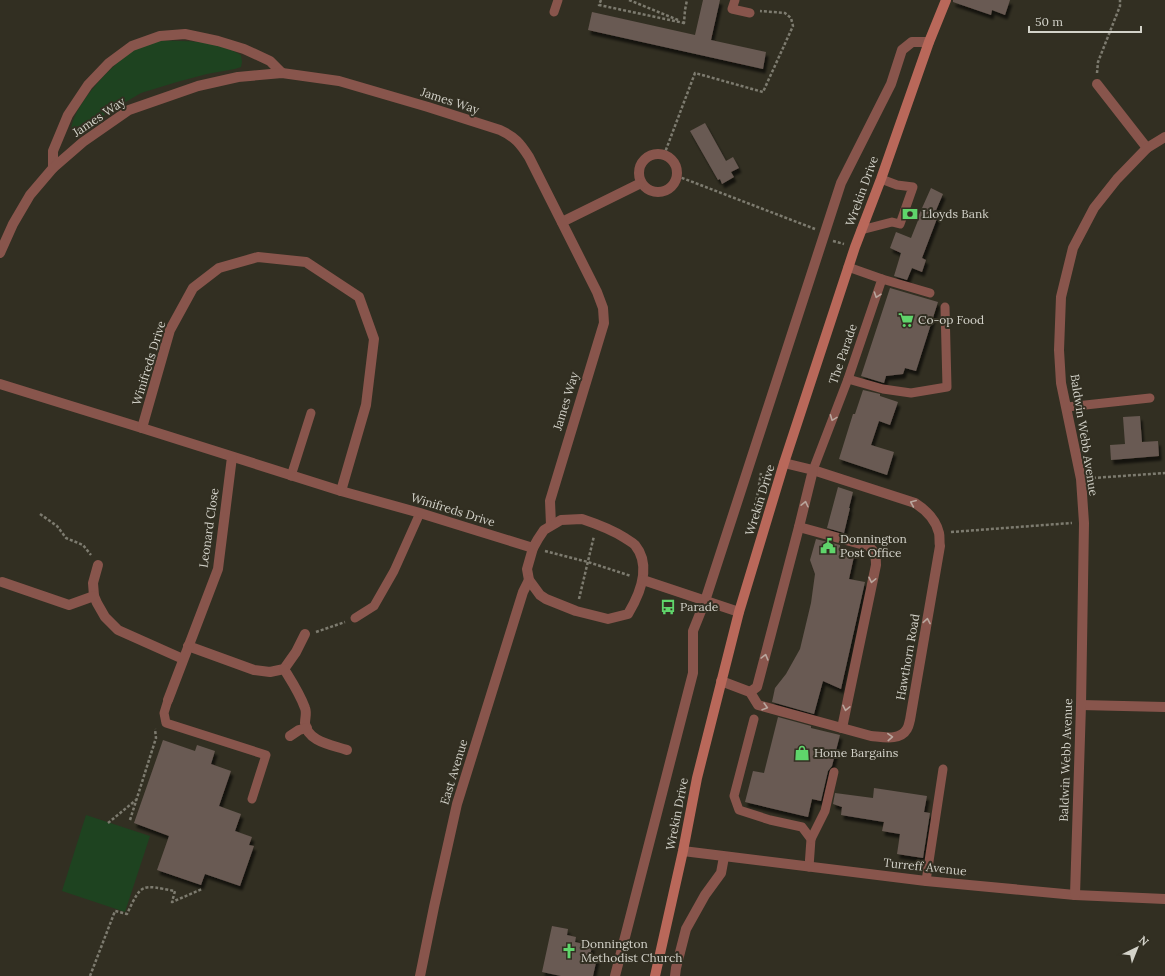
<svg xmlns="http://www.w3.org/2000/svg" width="1165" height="976" font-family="Lora,serif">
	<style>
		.green { fill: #1e4320 }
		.building { fill: #695a53; filter: url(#shadow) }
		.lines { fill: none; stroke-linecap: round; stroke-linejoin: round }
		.path { stroke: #7d7b6f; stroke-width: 2.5; stroke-dasharray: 3 2; stroke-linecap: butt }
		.lane { stroke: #88554c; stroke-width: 9 }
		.street { stroke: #88554c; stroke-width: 10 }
		.secondary { stroke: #b9685a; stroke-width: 10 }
		.oneway { stroke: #b9a69d }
		.labels { text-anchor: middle; stroke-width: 4; stroke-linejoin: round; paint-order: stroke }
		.street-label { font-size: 12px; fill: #d3d2c9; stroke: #322f22 }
		.poi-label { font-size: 12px; fill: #d3d2c9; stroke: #322f22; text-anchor: start }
	</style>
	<defs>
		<filter id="shadow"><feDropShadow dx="2.5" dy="4.5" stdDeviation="1" flood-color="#0009"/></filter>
	</defs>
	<rect width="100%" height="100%" fill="#322f22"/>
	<g class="green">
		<path d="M158 41C185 40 218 41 241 55L242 62 241 67 235 69 207 74 177 82 141 93 107 113 85 130 77 133 71 130C73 105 112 65 132 51 140 46 150 44 158 41Z"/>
		<polygon points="86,815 150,836 125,912 62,891"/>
	</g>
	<g class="building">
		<polygon points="703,0 720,0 711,40 766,52 763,69 588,30 592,12 695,35"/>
		<polygon points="953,0 1010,0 1005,15 992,10 991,15 953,2"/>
		<polygon points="705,123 726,161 733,157 739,168 731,172 734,177 722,184 720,179 718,180 690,131"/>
		<polygon points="931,188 943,194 934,215 938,216 922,258 926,260 922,272 912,268 907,280 894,276 901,253 890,248 896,232 911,238 919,218 918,217"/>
		<polygon points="890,288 938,302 916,371 905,368 903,374 886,376 884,383 861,376"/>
		<polygon points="863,390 880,394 880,396 898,402 890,425 879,421 871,445 894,452 887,475 839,459 853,414 855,414"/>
		<polygon points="1140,416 1142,442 1158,441 1159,456 1111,460 1110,445 1125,444 1123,417"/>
		<polygon points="838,487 853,492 849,508 850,508 844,533 827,528"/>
		<polygon points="816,539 840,545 840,547 855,552 849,579 865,582 841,689 823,681 814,714 772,702 775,688 786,674 800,649 811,603 815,574 810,560"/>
		<polygon points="778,717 811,726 811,728 840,735 832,766 828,771 821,801 812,799 808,817 745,802 753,771 764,773"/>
		<polygon points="163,740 195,751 197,745 215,751 211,764 231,771 219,806 241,814 235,831 252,837 249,845 254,846 240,886 205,874 201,885 157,870 169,836 134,823"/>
		<polygon points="874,788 927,796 924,812 930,813 923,858 897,854 900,834 882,831 884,822 841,815 842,807 833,804 835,793 873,798"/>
		<polygon points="552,926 568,929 567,935 576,937 575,942 592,946 590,956 597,958 593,976 561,976 542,972"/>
	</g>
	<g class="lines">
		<g class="path">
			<polyline points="601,0 599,5 684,23"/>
			<polyline points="629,0 678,20"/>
			<polyline points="683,22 684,23 685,10 687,0"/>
			<polyline points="1097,73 1098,62 1120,6 1120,0"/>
			<polyline points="664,155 695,73 763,92 793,26 791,18 785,13 760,11"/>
			<polyline points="677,176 815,229"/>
			<polyline points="833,241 844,244"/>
			<polyline points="1093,478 1165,473"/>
			<polyline points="40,514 57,526 66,538 83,545 91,555"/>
			<polyline points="754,515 761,473"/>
			<polyline points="951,532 1072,523"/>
			<polyline points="545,551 588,562 631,576"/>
			<polyline points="579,599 594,536"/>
			<polyline points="316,632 345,622"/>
			<polyline points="130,820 156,738 155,729"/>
			<polyline points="108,823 136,800"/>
			<path d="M90 976 115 911 127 914C142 882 141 885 175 891L172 902 202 889"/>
		</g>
		<g class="lane">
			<polyline points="735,0 732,9 750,13"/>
			<polyline points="554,12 558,0"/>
			<polyline points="861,230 892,222 900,224 913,187 897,185 881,179"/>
			<polyline points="882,279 930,293"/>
			<polyline points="848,379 883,389 911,393 947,387 945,307"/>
			<polyline points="1067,407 1150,398"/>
			<polyline points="813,470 848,379 882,279 848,267"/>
			<polyline points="291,476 311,413"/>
			<polyline points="355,618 374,606 394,571 420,513"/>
			<polyline points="168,700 164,713 166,723 266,755 252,799"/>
			<polyline points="754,719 734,796 739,810 770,820 802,827 811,839 809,867"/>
			<polyline points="811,839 825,811 834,772"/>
			<polyline points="926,881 943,769"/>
		</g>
		<g class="street">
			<polyline points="1097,84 1147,148"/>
			<circle cx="658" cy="173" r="19"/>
			<polyline points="53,168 53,151 68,115 88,85 109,63 132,46 160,36 185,34 218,41 244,49 270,61 282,73"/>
			<polyline points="562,222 641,183"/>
			<path d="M0 253 13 224 30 195 53 168 83 142 129 110 198 86 238 77 282 73 339 81 428 107 500 130C515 137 520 143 529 157L597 292 603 308 604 323 553 491 550 501 551 525"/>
			<polyline points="0,384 142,428 341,491 420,513 533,548"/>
			<polyline points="142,428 170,330 193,288 219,268 258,257 306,262 359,297 374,339 366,405 341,491"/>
			<path d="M582 519C597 524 611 529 625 538 628 540 632 542 635 545 652 566 640 594 628 614L608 619 576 611 546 599 540 595 529 580 527 569 533 548 538 539 544 530 561 520Z"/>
			<path d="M799 527 868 546C875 551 876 556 876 565L842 728"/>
			<polyline points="98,565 93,583 94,596 97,603 105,617 118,630 183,659"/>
			<polyline points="643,580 739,612"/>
			<polyline points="2,582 69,605 94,596"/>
			<polyline points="188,646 254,670 270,672 284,669 296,652 305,634"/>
			<path d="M284 669C292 682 300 694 305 708 307 713 305 718 305 723 307 742 333 745 347 750"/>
			<path d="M721 681 750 692 758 705 871 736C883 737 900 741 907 729 909 726 909 723 910 720L940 546C939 542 940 537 939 533 936 520 926 510 915 503L813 470"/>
			<polyline points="750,692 757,687 799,527 813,470 784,463"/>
			<polyline points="168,700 218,569 232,457"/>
			<polyline points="1081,705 1165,707"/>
			<polyline points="290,736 299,730 307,728"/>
			<polyline points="683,851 926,881 1075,895 1165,899"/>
			<polyline points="1075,895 1081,705 1084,523 1081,479 1061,383 1059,350 1061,297 1073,248 1094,208 1117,179 1147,148 1165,137"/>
			<polyline points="420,976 434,907 457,804 523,592 529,580"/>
			<polyline points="615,976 693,673 693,631 705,601 841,183 891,84 902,50 912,42 929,42"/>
			<polyline points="675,976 676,968 686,929 705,895 721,873 724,857"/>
		</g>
		<polyline class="secondary" points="655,976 683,851 697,778 739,612 784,463 855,247 881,179 929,42 946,0"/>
	</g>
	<defs><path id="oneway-chevron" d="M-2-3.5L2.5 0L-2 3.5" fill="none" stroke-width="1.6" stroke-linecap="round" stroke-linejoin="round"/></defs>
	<g class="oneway">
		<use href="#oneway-chevron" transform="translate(877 295) rotate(109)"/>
		<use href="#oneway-chevron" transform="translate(833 418) rotate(111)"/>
		<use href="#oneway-chevron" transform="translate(913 503) rotate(-157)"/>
		<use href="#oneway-chevron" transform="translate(805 504) rotate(-77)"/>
		<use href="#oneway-chevron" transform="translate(872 580) rotate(102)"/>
		<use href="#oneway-chevron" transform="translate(927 621) rotate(-80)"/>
		<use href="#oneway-chevron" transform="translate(765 657) rotate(-75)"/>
		<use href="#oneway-chevron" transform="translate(765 707) rotate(16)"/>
		<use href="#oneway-chevron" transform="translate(846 708) rotate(102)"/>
		<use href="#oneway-chevron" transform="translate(890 737) rotate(-3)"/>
	</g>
	<defs>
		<symbol id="bank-bare" viewBox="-9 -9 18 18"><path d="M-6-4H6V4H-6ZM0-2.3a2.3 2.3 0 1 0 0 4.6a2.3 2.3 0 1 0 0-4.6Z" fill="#5fd56b" stroke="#322f22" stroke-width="2.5" paint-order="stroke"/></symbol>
		<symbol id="supermarket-bare" viewBox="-9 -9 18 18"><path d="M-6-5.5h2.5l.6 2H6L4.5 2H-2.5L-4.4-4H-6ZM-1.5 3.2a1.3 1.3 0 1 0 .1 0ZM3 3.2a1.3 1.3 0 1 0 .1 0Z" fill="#5fd56b" stroke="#322f22" stroke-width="2.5" paint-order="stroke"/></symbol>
		<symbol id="civic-bare" viewBox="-9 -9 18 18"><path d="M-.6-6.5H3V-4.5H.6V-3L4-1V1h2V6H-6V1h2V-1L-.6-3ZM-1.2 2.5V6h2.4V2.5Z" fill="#5fd56b" stroke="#322f22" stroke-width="2.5" paint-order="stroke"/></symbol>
		<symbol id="bus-bare" viewBox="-9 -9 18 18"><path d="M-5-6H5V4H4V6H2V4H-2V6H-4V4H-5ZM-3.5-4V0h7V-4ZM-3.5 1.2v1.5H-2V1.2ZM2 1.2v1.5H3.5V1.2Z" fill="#5fd56b" stroke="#322f22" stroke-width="2.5" paint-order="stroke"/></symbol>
		<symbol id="shop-bare" viewBox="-9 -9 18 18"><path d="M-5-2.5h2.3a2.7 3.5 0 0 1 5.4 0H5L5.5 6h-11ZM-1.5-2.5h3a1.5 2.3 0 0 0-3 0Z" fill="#5fd56b" stroke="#322f22" stroke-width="2.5" paint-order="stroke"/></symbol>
		<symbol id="church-bare" viewBox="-9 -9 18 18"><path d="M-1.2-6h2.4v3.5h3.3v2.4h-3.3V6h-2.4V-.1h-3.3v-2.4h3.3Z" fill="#5fd56b" stroke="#322f22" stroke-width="2.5" paint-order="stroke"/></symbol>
	</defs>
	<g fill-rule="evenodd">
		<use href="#bank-bare" x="899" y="203" width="22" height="22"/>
		<use href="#supermarket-bare" x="895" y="309" width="22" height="22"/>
		<use href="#civic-bare" x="817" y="535" width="22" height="22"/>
		<use href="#bus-bare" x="657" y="596" width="22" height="22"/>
		<use href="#shop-bare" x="791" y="742" width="22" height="22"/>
		<use href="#church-bare" x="558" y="940" width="22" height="22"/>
	</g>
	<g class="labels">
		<g class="street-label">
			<text transform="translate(450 101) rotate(18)" y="4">James Way</text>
			<text transform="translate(99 117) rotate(-34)" y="4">James Way</text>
			<text transform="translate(862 191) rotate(-70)" y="4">Wrekin Drive</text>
			<text transform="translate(843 354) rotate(-71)" y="4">The Parade</text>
			<text transform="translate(149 363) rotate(-73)" y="4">Winifreds Drive</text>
			<text transform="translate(566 401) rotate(-73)" y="4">James Way</text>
			<text transform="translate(1084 435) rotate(81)" y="4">Baldwin Webb Avenue</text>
			<text transform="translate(760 500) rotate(-73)" y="4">Wrekin Drive</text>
			<text transform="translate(453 510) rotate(17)" y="4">Winifreds Drive</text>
			<text transform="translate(209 528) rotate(-82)" y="4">Leonard Close</text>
			<text transform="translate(908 657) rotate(-80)" y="4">Hawthorn Road</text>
			<text transform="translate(1066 760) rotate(-88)" y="4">Baldwin Webb Avenue</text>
			<text transform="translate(454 772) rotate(-73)" y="4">East Avenue</text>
			<text transform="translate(677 814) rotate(-79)" y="4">Wrekin Drive</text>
			<text transform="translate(925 867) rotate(6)" y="4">Turreff Avenue</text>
		</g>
		<g class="poi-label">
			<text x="922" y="218">Lloyds Bank</text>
			<text x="918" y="324">Co-op Food</text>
			<text x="840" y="543">Donnington<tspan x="840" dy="14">Post Office</tspan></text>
			<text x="680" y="611">Parade</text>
			<text x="814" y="757">Home Bargains</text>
			<text x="581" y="948">Donnington<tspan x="581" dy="14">Methodist Church</tspan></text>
		</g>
	</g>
	<g transform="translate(1137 948) rotate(43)" stroke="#322f22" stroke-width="3" paint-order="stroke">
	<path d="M0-3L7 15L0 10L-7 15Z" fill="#d3d2c9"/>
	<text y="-6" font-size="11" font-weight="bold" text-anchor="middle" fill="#d3d2c9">N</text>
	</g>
	<path d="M1029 26v6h112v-6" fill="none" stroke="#d3d2c9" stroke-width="2"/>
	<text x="1035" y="26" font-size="12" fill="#d3d2c9" stroke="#322f22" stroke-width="3" paint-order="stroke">50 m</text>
</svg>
